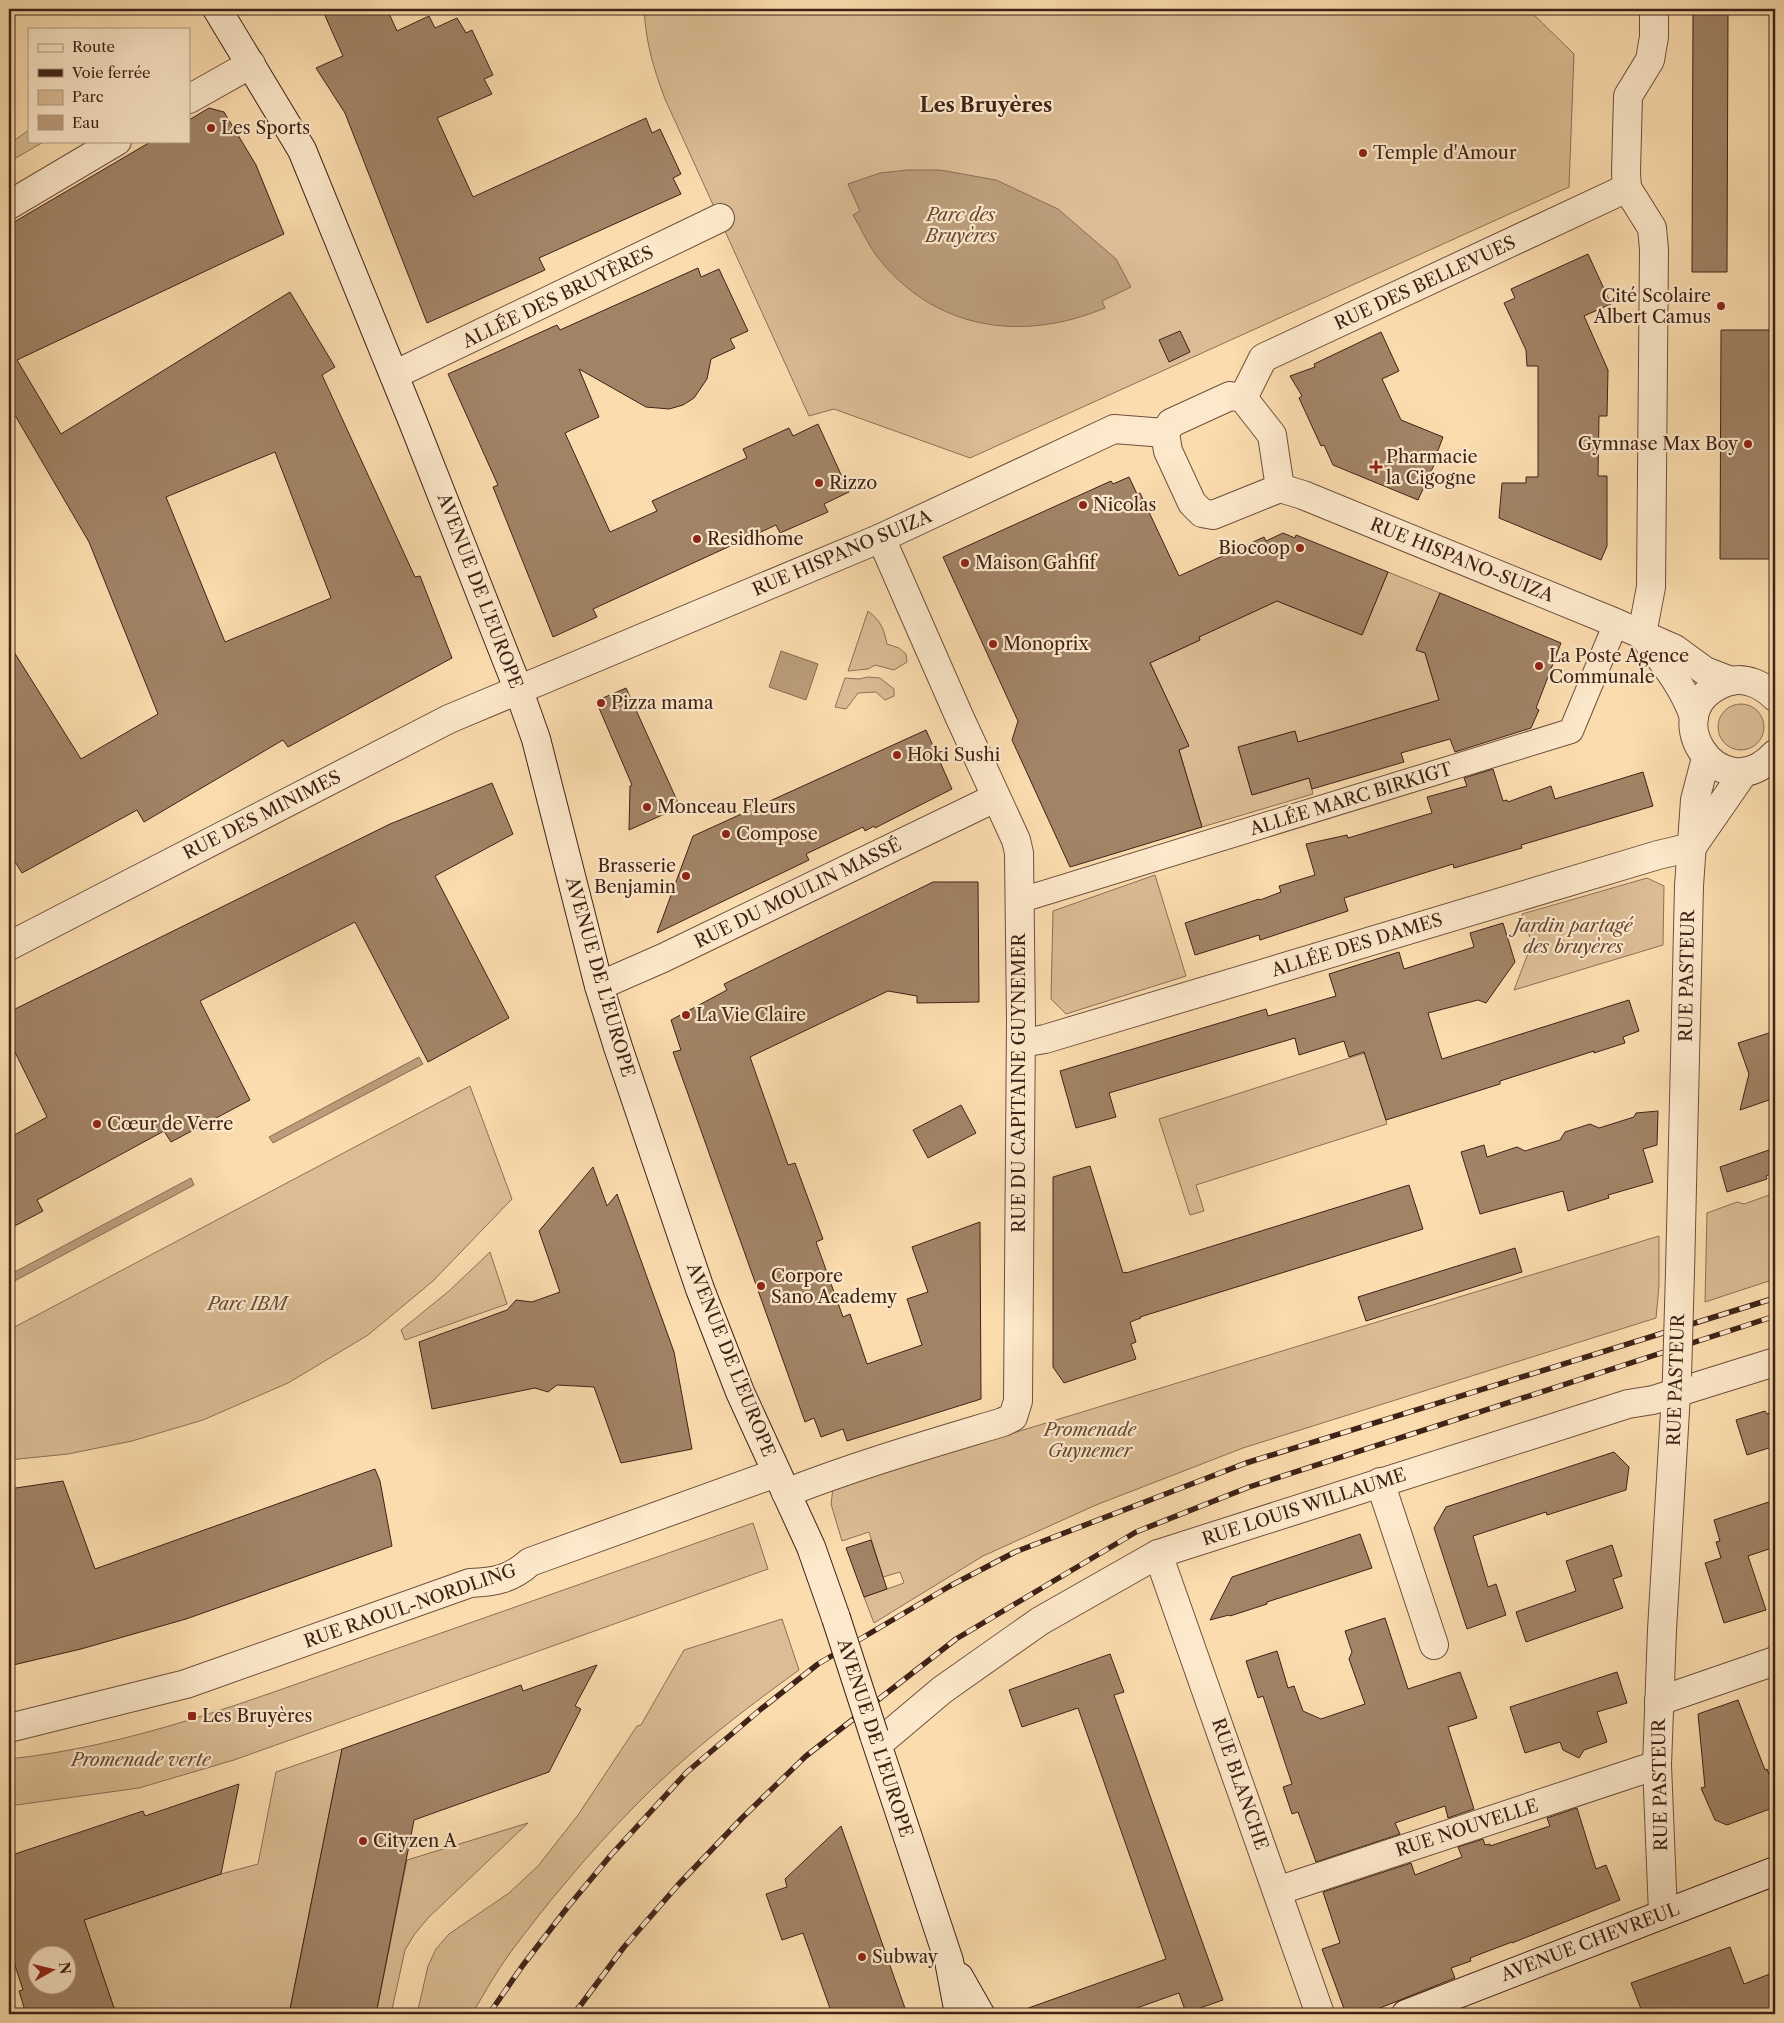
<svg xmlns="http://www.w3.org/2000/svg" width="1784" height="2023" font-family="'Libre Caslon Text',serif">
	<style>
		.green { fill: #dbbc94; stroke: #8d6f56 }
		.water { fill: #bb9d7b; stroke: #896c53 }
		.building { fill: #a18366; stroke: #3f2217; fill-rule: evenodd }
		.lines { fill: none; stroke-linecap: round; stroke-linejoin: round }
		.pedestrian-casing { stroke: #6e503d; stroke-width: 26 }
		.minor-casing { stroke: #6e503d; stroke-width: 30 }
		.tertiary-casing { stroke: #6e503d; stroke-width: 30 }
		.secondary-casing { stroke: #3f2217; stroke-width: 30 }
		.pedestrian { stroke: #fce8ca; stroke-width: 24 }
		.minor { stroke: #fce8ca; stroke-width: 28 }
		.tertiary { stroke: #fce8ca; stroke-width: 28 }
		.secondary { stroke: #fce8ca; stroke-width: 28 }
		.rail-casing { stroke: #3f2217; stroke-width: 5.5 }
		.rail { stroke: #fce8ca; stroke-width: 4; stroke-dasharray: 11; stroke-linecap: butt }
		.minor-bridge-casing { stroke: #6e503d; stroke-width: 30; stroke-linecap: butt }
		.secondary-bridge-casing { stroke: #3f2217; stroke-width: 30; stroke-linecap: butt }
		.minor-bridge { stroke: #fce8ca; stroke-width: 28 }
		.secondary-bridge { stroke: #fce8ca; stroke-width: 28 }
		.poi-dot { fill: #8f2418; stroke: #fce8ca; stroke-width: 2 }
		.labels { text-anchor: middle; stroke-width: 4.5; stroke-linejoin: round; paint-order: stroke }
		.poi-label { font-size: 18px; fill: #3f2217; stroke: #fce8ca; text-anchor: start }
		.park-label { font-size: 18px; font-style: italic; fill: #664836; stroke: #fce8ca }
		.street-label { font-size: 18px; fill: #3f2217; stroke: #fce8ca }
		.quarter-label { font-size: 20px; font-weight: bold; fill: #3f2217; stroke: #fce8ca }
	</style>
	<rect width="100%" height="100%" fill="#fbdcae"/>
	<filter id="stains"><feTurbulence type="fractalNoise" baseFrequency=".004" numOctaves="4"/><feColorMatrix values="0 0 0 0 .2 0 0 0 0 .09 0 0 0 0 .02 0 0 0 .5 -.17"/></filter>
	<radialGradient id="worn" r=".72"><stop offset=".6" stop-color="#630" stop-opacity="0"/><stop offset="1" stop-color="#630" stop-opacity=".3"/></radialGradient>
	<g class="green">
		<path d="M644 9H1528L1574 54 1569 187 970 458 834 409 809 416 665 99C653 67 646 43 644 9Z"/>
		<polygon points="29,130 29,141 45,141 9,162 9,144"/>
		<polygon points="1388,572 1440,593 1416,650 1425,653 1439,700 1298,742 1295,731 1239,747 1252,795 1309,778 1313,794 1202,827 1179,750 1188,745 1142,645 1164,657 1200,640 1199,637 1277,601 1362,635"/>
		<path d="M868 611C881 621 884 629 887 644L899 648 906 654 907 662 894 670 875 665 868 669 848 671Z"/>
		<polygon points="868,677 880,678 894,689 894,696 885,700 876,692 858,693 846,709 835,707 845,678 859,679"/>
		<circle cx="1741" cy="727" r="23"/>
		<polygon points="1155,875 1186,976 1066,1014 1051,999 1053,911"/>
		<polygon points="1647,878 1664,886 1663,945 1514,990 1532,943 1522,914"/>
		<polygon points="1365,1053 1387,1124 1196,1185 1204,1211 1190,1215 1159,1119"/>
		<polygon points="470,1086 512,1199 433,1281 368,1335 288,1383 203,1420 132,1441 68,1454 9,1460 9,1330"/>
		<polygon points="1775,1193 1775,1279 1705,1302 1707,1213 1737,1202 1744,1204"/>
		<polygon points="1659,1236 1659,1286 1656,1318 1243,1448 1096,1505 983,1556 874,1623 864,1597 904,1583 900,1572 883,1577 869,1532 842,1541 831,1504 833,1488"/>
		<polygon points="490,1252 507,1304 405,1340 401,1330 449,1291"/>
		<path d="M753 1523 768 1569 234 1760 139 1788 9 1806V1759C132 1746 248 1701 364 1660 493 1615 623 1569 753 1523Z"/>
		<path d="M782 1619 799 1670C741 1712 682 1757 633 1808 589 1853 547 1903 510 1953 496 1972 484 1994 472 2014H417L428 1966 436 1949 449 1934 509 1893 538 1866 578 1815 637 1726 641 1725 684 1650Z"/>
		<polygon points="342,1749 289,2014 116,2014 84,1920 221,1874 258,1864 276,1772"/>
		<polygon points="528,1823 428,1918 414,1935 405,1950 391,2014 376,2014 407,1860"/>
	</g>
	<g class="water">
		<path d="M908 170H940L996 180 1058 209 1116 259 1131 287 1102 301 1105 308C1021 343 933 330 876 255 867 243 861 228 853 215L860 211 848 184 880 173Z"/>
		<polygon points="781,651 818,664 806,700 769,687"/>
		<polygon points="419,1057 423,1064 273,1143 269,1137"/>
		<polygon points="191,1178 194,1185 9,1284 9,1275"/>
	</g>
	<g class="building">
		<polygon points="322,9 387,9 397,31 429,16 435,28 457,18 466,33 472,30 493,75 484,79 492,94 437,118 473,197 646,118 652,133 660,129 681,174 673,178 681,194 539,258 545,270 427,323 345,113 316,68 343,56"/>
		<polygon points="1693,14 1728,14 1727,272 1692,272"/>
		<path d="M209 108 224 112 256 165 284 234 17 360 61 434 290 292 335 367 322 375 415 577 420 576 452 658 288 747 283 740 144 822 137 810 22 873 9 852V644L81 759 158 714 89 542 9 405V225L152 141H189V120ZM275 452 331 598 225 642 166 497Z"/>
		<polygon points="1588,254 1611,304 1584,316 1608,370 1607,416 1599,416 1598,476 1607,476 1607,546 1601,560 1499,518 1502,483 1526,483 1526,477 1538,477 1538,366 1527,366 1526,350 1504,303 1515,298 1511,289"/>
		<polygon points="698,268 701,277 719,269 748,331 730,339 735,348 711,359 707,379 694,398 683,405 669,409 646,407 579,369 599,417 565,433 610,532 657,511 652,501 747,458 743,449 789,428 793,436 818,424 849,492 824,504 828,512 780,533 776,525 667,575 593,609 597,617 553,637 493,487 498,485 448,374 557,325 560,330"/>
		<polygon points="1721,330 1775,330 1775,559 1720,559"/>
		<polygon points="1180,331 1190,352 1169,362 1159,340"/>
		<polygon points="1381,332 1399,371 1382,379 1401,420 1443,437 1437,453 1439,454 1418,500 1333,465 1324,445 1321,446 1299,398 1302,396 1290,376 1315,367 1314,364"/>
		<polygon points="1129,477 1137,494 1140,493 1179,576 1264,537 1266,541 1283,533 1295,538 1296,535 1388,572 1362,635 1277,601 1199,637 1200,640 1150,663 1189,746 1179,750 1202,827 1070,867 1012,740 1018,721 943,557 1111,481 1113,484"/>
		<polygon points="1440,593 1561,643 1536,708 1539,710 1531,728 1455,752 1450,739 1401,753 1404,762 1312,789 1309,778 1252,795 1238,747 1295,731 1298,742 1439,700 1425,653 1416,650"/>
		<polygon points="626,688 680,807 629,830 630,786 632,785 596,701"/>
		<polygon points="926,730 952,789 875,828 874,826 865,831 863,827 806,854 809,860 657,933 693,836"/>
		<polygon points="1493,769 1503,801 1507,800 1508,802 1551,786 1555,799 1643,772 1653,806 1521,845 1522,848 1454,868 1453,864 1344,898 1348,911 1260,940 1259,935 1195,955 1185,923 1259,899 1260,900 1281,892 1279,886 1315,875 1306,844 1347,835 1348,838 1432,813 1427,797 1467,786 1464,778"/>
		<polygon points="492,783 513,834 435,876 509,1018 428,1062 355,922 200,1001 250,1100 171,1142 164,1131 37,1200 43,1211 9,1229 9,1138 47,1117 9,1040 9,1012 390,824"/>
		<polygon points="933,882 978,882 979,1002 917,1003 917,996 888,991 750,1057 788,1165 795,1163 823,1239 816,1242 843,1317 850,1314 867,1364 922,1345 907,1299 928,1292 912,1247 980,1222 981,1399 847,1441 843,1429 821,1437 814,1418 805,1422 673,1052 681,1050 671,1020 727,990 724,984"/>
		<polygon points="1503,923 1515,962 1486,1003 1478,1000 1428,1013 1442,1059 1629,1000 1639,1031 1623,1037 1625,1043 1594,1053 1594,1051 1500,1081 1500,1084 1386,1120 1364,1052 1349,1057 1344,1041 1299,1055 1295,1038 1109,1093 1116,1117 1076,1128 1060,1071 1266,1009 1268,1016 1336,996 1329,974 1399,952 1404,969 1474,947 1470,933"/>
		<polygon points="1775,1031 1775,1098 1740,1110 1749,1074 1738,1043"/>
		<polygon points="961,1105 976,1133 928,1158 913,1130"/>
		<polygon points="1658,1111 1657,1145 1643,1149 1653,1182 1608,1195 1609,1198 1568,1211 1563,1191 1480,1214 1461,1152 1484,1145 1487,1157 1517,1147 1525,1151 1560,1140 1565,1132 1590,1124 1599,1128 1634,1117 1636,1113"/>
		<polygon points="1769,1150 1775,1172 1766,1176 1767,1179 1727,1192 1720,1167"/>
		<polygon points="1090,1166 1123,1273 1126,1272 1126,1273 1409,1185 1423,1229 1140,1317 1141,1318 1130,1322 1136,1342 1131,1344 1136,1359 1064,1383 1053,1367 1053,1177"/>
		<polygon points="593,1167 607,1206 617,1194 674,1352 692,1449 621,1463 594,1387 557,1385 548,1392 535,1388 432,1409 419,1342 507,1310 516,1300 532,1302 560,1292 539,1231"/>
		<polygon points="1515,1248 1522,1272 1366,1321 1358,1297"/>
		<polygon points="1765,1411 1767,1414 1775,1411 1775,1446 1747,1455 1736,1420"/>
		<polygon points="1614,1452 1629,1467 1626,1490 1547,1515 1546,1512 1473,1536 1488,1587 1496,1584 1506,1615 1467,1629 1434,1528 1446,1507"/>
		<polygon points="375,1469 380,1481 392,1546 186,1619 81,1649 9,1666 9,1489 63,1481 95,1569"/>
		<polygon points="1775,1500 1775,1547 1748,1556 1766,1610 1724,1623 1705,1563 1721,1558 1716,1542 1720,1541 1714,1520"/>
		<polygon points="1360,1534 1372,1568 1267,1602 1267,1604 1230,1616 1229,1615 1210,1620 1232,1577"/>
		<polygon points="871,1540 887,1589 864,1597 846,1548"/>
		<polygon points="1612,1545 1622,1576 1613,1579 1623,1608 1526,1642 1516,1612 1576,1591 1566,1561"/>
		<polygon points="1385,1618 1408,1689 1460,1672 1477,1718 1448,1727 1474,1809 1448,1818 1445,1806 1395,1823 1400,1834 1316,1862 1298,1812 1292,1814 1283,1787 1292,1784 1263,1696 1258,1698 1246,1661 1277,1651 1288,1688 1294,1686 1303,1711 1321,1719 1365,1704 1349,1659 1352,1652 1345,1631"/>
		<polygon points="1110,1654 1124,1692 1114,1695 1223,2000 1186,2013 1179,1993 1120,2014 1020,2014 1020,2011 1166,1959 1078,1708 1022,1727 1009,1690"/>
		<polygon points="597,1665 575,1706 581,1709 549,1772 414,1820 376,2014 289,2014 342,1749 521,1685 523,1691"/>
		<polygon points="1617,1672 1627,1703 1597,1712 1607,1742 1584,1750 1579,1758 1563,1750 1560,1742 1525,1753 1510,1707"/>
		<polygon points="1738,1700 1765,1770 1767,1769 1775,1790 1775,1807 1727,1825 1715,1820 1701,1788 1705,1787 1698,1714"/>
		<path d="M239 1784 221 1874 84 1920 116 2014H26L19 1991 23 1990 9 1947V1856L143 1811 145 1816ZM38 1956H68V1986H38Z"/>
		<polygon points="1577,1808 1596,1869 1606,1865 1620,1900 1512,1943 1512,1942 1470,1958 1471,1961 1451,1968 1455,1978 1365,2014 1346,2014 1322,1949 1340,1943 1323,1892 1411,1863 1415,1875 1462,1857 1458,1847 1483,1839 1485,1845 1490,1844 1490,1846 1550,1826 1547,1818"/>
		<polygon points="841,1826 907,2014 832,2014 803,1933 782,1940 766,1894 787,1887 785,1879"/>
		<polygon points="1730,1947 1744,1984 1775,1972 1775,2014 1643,2014 1631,1983"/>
	</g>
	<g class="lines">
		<defs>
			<polyline id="pedestrian" points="1018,901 1571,731 1616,623"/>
			<g id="minor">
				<polyline points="189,99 251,64"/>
				<polyline points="9,205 117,141"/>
				<polyline points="394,375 720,218"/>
				<polygon points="1230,396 1243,398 1272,435 1280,488 1213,515 1202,513 1192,503 1168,451 1165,433 1171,423"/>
				<polyline points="1243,398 1263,358 1627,188"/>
				<polyline points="1280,488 1303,495 1616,623 1675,649 1705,671 1731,681"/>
				<polyline points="1642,634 1651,587 1654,249 1652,228 1627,188 1626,172 1628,96 1650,60 1654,37 1654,9"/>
				<path d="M1645 638C1664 663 1684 687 1694 717"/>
				<path d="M1775 697C1763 685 1745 676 1727 682 1651 709 1720 814 1775 754"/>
				<polyline points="1692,847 1744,772"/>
				<polyline points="9,946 449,719 881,538 1114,429 1165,433"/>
				<polyline points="599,986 663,958 995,798"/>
				<polyline points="1021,1043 1045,1039 1658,855 1692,847"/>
				<polyline points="1680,1272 1689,886 1695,800 1706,758"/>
				<polyline points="1380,1482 1434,1645"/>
				<path d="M786 1493C857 1465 930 1444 1003 1422L1013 1417 1018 1401 1021 1021 1019 853 1016 840 959 716 881 538"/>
				<polyline points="1158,1554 1320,2014"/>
				<polyline points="1659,1701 1775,1661"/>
				<polyline points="878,1744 942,1690 1040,1621 1158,1554 1628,1404 1653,1400 1775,1362"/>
				<polyline points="1277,1891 1657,1765"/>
				<polyline points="1663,1913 1657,1765 1662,1630 1677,1377"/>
			</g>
			<path id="tertiary" d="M9 1728 186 1684 470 1583C495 1582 511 1579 530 1562L776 1473"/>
			<g id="secondary">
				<polyline points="217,9 302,150 413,422 519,691 536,739 599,986 618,1047 700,1289 740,1392 811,1547 836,1618"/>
				<polyline points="874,1735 949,1961 959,2014"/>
				<polyline points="959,1977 980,2014"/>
				<polyline points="1406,2014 1775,1871"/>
			</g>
		</defs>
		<use href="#pedestrian" class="pedestrian-casing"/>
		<use href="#minor" class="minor-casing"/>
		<use href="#tertiary" class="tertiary-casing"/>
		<use href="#secondary" class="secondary-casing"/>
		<use href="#pedestrian" class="pedestrian"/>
		<use href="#minor" class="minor"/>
		<use href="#tertiary" class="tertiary"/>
		<use href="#secondary" class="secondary"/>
		<defs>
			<g id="rail">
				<polyline points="489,2014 523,1965 567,1908 611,1855 687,1772 761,1709 818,1664 950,1586 1015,1552 1246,1463 1775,1298"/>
				<polyline points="574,2014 624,1947 678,1885 742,1818 806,1756 956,1639 1136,1532 1249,1487 1775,1316"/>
			</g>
		</defs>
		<use href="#rail" class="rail-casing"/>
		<use href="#rail" class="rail"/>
		<defs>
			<polyline id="minor-bridge" points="1677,1376 1680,1272"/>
			<polyline id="secondary-bridge" points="836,1618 874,1735"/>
		</defs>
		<use href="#minor-bridge" class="minor-bridge-casing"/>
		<use href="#secondary-bridge" class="secondary-bridge-casing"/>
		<use href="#minor-bridge" class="minor-bridge"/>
		<use href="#secondary-bridge" class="secondary-bridge"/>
	</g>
	<g class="poi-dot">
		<circle cx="211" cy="128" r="5"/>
		<circle cx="1363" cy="153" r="5"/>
		<circle cx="1721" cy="306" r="5"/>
		<circle cx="1748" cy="444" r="5"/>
		<path d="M1373.5 459.5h5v5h5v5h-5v5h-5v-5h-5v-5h5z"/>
		<circle cx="819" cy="483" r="5"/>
		<circle cx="1083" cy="505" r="5"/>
		<circle cx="697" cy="539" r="5"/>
		<circle cx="1300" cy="548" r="5"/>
		<circle cx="965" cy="563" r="5"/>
		<circle cx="993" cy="644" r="5"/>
		<circle cx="1539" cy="666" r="5"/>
		<circle cx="601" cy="703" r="5"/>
		<circle cx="897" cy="755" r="5"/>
		<circle cx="647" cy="807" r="5"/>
		<circle cx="726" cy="834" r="5"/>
		<circle cx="686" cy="876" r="5"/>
		<circle cx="686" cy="1015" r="5"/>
		<circle cx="97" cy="1124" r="5"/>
		<circle cx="761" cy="1286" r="5"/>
		<rect x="187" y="1711" width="10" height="10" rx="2.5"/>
		<circle cx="363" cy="1841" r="5"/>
		<circle cx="862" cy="1957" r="5"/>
	</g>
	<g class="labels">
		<g class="poi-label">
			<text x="221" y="134">Les Sports</text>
			<text x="1373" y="159">Temple d'Amour</text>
			<text x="1711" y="302" text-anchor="end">Cité Scolaire<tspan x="1711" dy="21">Albert Camus</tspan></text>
			<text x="1738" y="450" text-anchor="end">Gymnase Max Boy</text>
			<text x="1386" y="463">Pharmacie<tspan x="1386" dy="21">la Cigogne</tspan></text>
			<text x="829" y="489">Rizzo</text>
			<text x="1093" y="511">Nicolas</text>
			<text x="707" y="545">Residhome</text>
			<text x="1290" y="554" text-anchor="end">Biocoop</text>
			<text x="975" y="569">Maison Gahfif</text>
			<text x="1003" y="650">Monoprix</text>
			<text x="1549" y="662">La Poste Agence<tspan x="1549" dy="21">Communale</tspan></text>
			<text x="611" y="709">Pizza mama</text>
			<text x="907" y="761">Hoki Sushi</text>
			<text x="657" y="813">Monceau Fleurs</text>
			<text x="736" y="840">Compose</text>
			<text x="676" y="872" text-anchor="end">Brasserie<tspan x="676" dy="21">Benjamin</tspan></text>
			<text x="696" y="1021">La Vie Claire</text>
			<text x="107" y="1130">Cœur de Verre</text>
			<text x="771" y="1282">Corpore<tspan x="771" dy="21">Sano Academy</tspan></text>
			<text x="202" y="1722">Les Bruyères</text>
			<text x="373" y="1847">Cityzen A</text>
			<text x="872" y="1963">Subway</text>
		</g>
		<g class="park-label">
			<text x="961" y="221">Parc des<tspan x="961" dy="21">Bruyères</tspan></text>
			<text x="1573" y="932">Jardin partagé<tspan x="1573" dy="21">des bruyères</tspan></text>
			<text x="247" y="1310">Parc IBM</text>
			<text x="1090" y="1436">Promenade<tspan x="1090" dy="21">Guynemer</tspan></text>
			<text x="141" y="1766">Promenade verte</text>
		</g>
		<g class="street-label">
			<text transform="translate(1425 283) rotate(-25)" y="6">RUE DES BELLEVUES</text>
			<text transform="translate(558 297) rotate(-26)" y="6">ALLÉE DES BRUYÈRES</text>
			<text transform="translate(842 553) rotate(-23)" y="6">RUE HISPANO SUIZA</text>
			<text transform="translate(1462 560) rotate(22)" y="6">RUE HISPANO-SUIZA</text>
			<text transform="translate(480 591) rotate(69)" y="6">AVENUE DE L'EUROPE</text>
			<text transform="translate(1351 799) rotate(-17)" y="6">ALLÉE MARC BIRKIGT</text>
			<text transform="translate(262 815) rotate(-27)" y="6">RUE DES MINIMES</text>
			<text transform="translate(798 893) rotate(-26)" y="6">RUE DU MOULIN MASSÉ</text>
			<text transform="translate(1357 945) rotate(-17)" y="6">ALLÉE DES DAMES</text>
			<text transform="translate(1687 976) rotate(-89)" y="6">RUE PASTEUR</text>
			<text transform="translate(600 977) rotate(74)" y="6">AVENUE DE L'EUROPE</text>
			<text transform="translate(1019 1083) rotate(-90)" y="6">RUE DU CAPITAINE GUYNEMER</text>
			<text transform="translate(731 1360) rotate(68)" y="6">AVENUE DE L'EUROPE</text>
			<text transform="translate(1676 1380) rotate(-88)" y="6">RUE PASTEUR</text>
			<text transform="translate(1304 1507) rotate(-18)" y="6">RUE LOUIS WILLAUME</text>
			<text transform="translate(410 1606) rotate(-19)" y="6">RUE RAOUL-NORDLING</text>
			<text transform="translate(875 1738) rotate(72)" y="6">AVENUE DE L'EUROPE</text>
			<text transform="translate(1240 1784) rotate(71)" y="6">RUE BLANCHE</text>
			<text transform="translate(1660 1785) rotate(-91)" y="6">RUE PASTEUR</text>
			<text transform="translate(1467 1828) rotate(-18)" y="6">RUE NOUVELLE</text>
			<text transform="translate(1590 1942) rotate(-21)" y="6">AVENUE CHEVREUL</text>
		</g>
		<g class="quarter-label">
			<text x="986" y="112">Les Bruyères</text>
		</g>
	</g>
	<rect width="1784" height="2023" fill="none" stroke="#fbdcae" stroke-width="30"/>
	<rect x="10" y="10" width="1764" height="2003" fill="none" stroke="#3f2217" stroke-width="2.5"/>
	<rect x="15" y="15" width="1754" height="1993" fill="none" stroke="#3f2217"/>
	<rect x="28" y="28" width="162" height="115" fill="#fce8ca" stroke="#b09982"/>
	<rect x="38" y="44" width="25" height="8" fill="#fce8ca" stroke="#b09982"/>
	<text x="72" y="52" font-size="15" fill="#3f2217">Route</text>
	<rect x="38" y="69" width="25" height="8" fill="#3f2217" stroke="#b09982"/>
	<text x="72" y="78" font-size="15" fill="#3f2217">Voie ferrée</text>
	<rect x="38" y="90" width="25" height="15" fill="#dbbc94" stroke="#b09982"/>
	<text x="72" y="102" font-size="15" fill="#3f2217">Parc</text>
	<rect x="38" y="115" width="25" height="15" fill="#bb9d7b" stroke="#b09982"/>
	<text x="72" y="128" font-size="15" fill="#3f2217">Eau</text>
	<g transform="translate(52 1970) rotate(82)"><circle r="24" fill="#fce8ca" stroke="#b09982"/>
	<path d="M0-4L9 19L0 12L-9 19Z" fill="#8f2418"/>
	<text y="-8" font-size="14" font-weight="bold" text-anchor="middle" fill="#3f2217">N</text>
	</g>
	<rect width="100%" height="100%" filter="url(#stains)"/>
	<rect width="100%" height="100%" fill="url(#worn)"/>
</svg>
